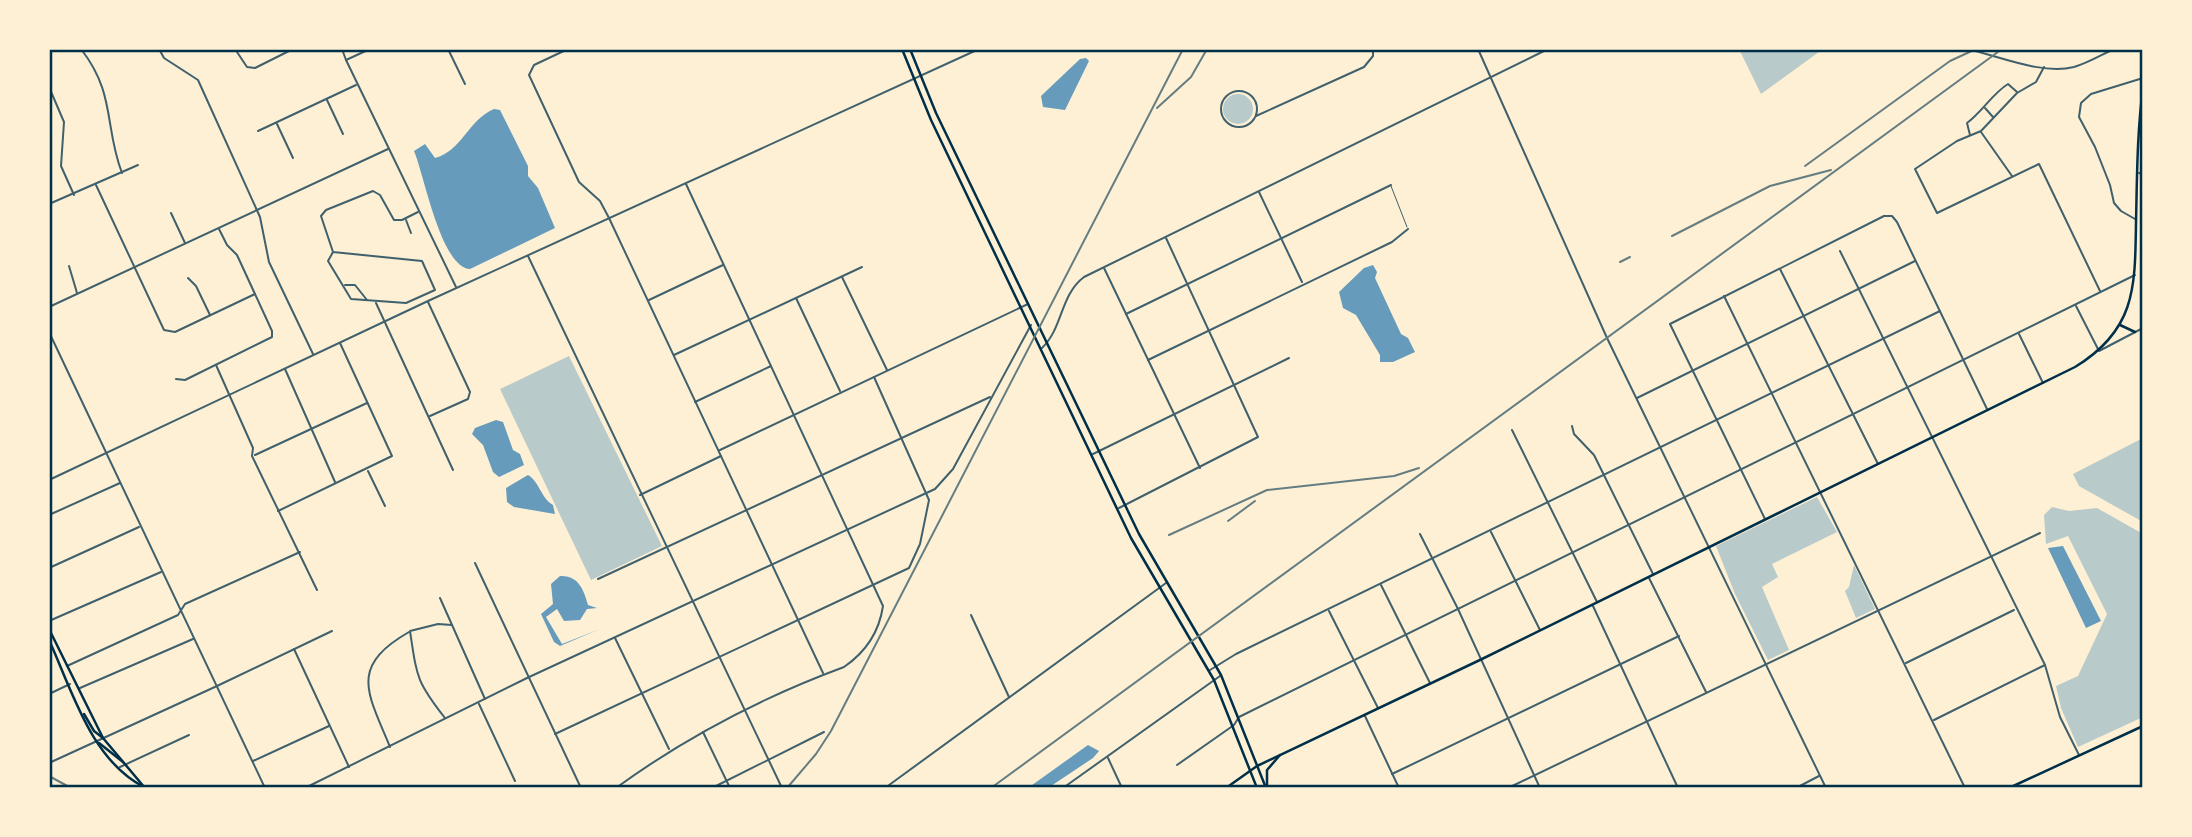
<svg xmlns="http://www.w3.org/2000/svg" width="2192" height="837" font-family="'Asap Condensed',sans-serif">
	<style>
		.green { fill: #b9caca }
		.water { fill: #669bbc }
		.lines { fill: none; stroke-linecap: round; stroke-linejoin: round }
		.service { stroke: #3f606c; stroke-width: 1 }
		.minor { stroke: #3f606c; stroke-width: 2 }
		.tertiary { stroke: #3f606c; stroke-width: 2 }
		.secondary { stroke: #003049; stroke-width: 2.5 }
		.primary { stroke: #003049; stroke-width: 2.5 }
		.rail { stroke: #657d81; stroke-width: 2 }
		.neatline { fill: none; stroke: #003049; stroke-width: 2.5 }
	</style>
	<rect width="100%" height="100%" fill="#fdf0d5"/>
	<g class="green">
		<polygon points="1739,49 1823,49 1761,94"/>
		<circle cx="1238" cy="109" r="15"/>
		<polygon points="569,356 662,546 591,580 500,389"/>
		<polygon points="2143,438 2143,522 2079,486 2073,474"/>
		<polygon points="1817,497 1837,532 1772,564 1778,577 1762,587 1789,650 1768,660 1735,594 1716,546"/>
		<polygon points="2052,507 2069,511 2097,508 2143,534 2143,717 2078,747 2061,708 2056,686 2078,676 2107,614 2068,536 2046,544 2044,515"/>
		<polygon points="1854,565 1875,609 1856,618 1845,591 1849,587"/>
	</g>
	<g class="water">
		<polygon points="1086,58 1089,61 1065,110 1043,107 1041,96 1080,59"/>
		<path d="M494 109 500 110 528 166V176L538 188 555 228 470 269C441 268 424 174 414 151L425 144 435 158C462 151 468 120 494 109Z"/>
		<polygon points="1373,265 1377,272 1375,278 1401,334 1408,338 1415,352 1393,362 1380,362 1380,355 1356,315 1343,308 1339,292 1364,268"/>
		<polygon points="496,420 503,422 513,450 520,454 524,465 499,477 493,472 483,445 472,434 475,428"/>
		<path d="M528 475C539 481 541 498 553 505L555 514 514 507 507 502 506 488Z"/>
		<polygon points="2063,546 2101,621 2086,628 2048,548"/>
		<path d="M560 576C579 575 584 591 588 605L597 608 587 609 580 620 564 621 557 609 546 617 562 644 600 629 560 646 554 642 541 614 553 604 551 584Z"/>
		<polygon points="1088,745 1099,751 1093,758 1048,788 1028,788"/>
	</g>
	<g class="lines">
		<polyline class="service" points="1391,186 1407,227"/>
		<g class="minor">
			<path d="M81 49C116 94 104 126 122 173"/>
			<polyline points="159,49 164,58 198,80 260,217 269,262 313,354"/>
			<polyline points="235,49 247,67 255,68 293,49"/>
			<polyline points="342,49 346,60 370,49"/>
			<polyline points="448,49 465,84"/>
			<polyline points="568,49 534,65 529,75 579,182 600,201 609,218 823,673"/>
			<polyline points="2044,67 2036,82 2017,93 1981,131 1957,141 1915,169 1937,213 2039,164 2100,291"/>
			<polyline points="49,87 64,122 61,166 74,195"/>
			<circle cx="1239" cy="109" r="18"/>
			<polyline points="327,100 343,134"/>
			<polyline points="1985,108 1993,117"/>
			<polyline points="1256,116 1364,67 1373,56 1373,49"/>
			<polyline points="277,124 293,158"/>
			<polyline points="258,131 356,85"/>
			<polyline points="1981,132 2012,176"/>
			<path d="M1970 135 1967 123C1982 112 1993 93 2008 84L2017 92"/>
			<polyline points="2139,173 2143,174"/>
			<polyline points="96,185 164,330 175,332 255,294"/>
			<polyline points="1259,192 1302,282"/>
			<polyline points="49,204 138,165"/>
			<polyline points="171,213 185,243"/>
			<polyline points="2135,219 2121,211 2114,203 2110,185 2095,147 2079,117 2081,103 2091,94 2143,78"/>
			<polyline points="406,220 411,233"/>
			<polyline points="1840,251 2045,665 2060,717 2079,755"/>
			<polyline points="333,252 422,261 435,290 406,303 351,299 328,261 333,252 321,216 326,210 373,191 380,195 394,220 402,220 418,212"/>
			<polyline points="528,256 782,788"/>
			<polyline points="69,266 77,293"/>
			<polyline points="1104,268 1200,468"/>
			<polyline points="1780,269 1878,464"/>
			<polyline points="842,277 887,370"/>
			<polyline points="188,278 196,286 210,315"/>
			<polyline points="345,285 355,285 367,300"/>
			<polyline points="1724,296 1965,788"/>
			<polyline points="796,298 840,391"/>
			<polyline points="649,300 723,265"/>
			<polyline points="428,302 470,392 468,399 430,416"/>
			<polyline points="376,303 453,470"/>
			<polyline points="2076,306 2099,351 2143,328"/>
			<polyline points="1126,314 1391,185"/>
			<polyline points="2019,334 2043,383"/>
			<polyline points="674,355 862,267"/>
			<polyline points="1148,360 1392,242 1408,229"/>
			<polyline points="216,365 253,448 252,456 317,590"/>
			<polyline points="285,369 335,482"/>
			<polyline points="176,379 185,380 272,337 272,331 237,255 227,245 219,229"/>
			<polyline points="1637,398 1915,261"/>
			<polyline points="695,402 771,366"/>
			<polyline points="1572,426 1574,434 1594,455 1653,574"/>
			<polyline points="1512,430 1597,602"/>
			<polyline points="720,450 1028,304"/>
			<polyline points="1093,454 1289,358"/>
			<polyline points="255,455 367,403"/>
			<polyline points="368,471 385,506"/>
			<polyline points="640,495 721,456"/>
			<polyline points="1119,508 1258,437 1166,238"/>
			<polyline points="278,511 392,456 340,343"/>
			<polyline points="49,515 120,483"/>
			<polyline points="1765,519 1670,324 1884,216 1892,216 1897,222 1987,409"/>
			<polyline points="1491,532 1540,630"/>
			<polyline points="1420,534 1458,609 1540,788"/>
			<polyline points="475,563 581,788"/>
			<polyline points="49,568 139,527"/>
			<polyline points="1649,578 1706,692"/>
			<polyline points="598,579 990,397"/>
			<polyline points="1381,585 1430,683"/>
			<polyline points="440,598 485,699"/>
			<polyline points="1329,611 1378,708"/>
			<polyline points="971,615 1009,697"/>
			<polyline points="49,621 161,572"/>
			<polyline points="615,638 669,749"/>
			<polyline points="294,649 349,767"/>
			<polyline points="1906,663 2014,610"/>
			<polyline points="67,666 178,615 185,604 300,552"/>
			<polyline points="1210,670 1236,654 1940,311"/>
			<polyline points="217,686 332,631"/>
			<polyline points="80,688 193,639"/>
			<polyline points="49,694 70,684"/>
			<polyline points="479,704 515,781"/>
			<polyline points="1365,716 1399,788"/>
			<path d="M445 718C416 681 417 677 410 631L438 624 452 625"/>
			<polyline points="1934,720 2045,665"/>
			<polyline points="703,732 730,788"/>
			<polyline points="555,734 909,568 920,544 929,500 874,377"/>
			<path d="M390 747C368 693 348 667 409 632"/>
			<polyline points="1108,758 1122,788"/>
			<polyline points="253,761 329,726"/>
			<polyline points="1177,765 1234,725 1239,717 2135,275"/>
			<polyline points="120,767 189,735"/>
			<polyline points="1392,774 1679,636"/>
			<path d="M616 788C686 737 763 697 844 667 866 652 879 633 883 606L686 184"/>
			<polyline points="712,788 824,732"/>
			<polyline points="1063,788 1220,676"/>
			<polyline points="1508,788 2040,533"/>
			<polyline points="1796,788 1819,776"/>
		</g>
		<g class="tertiary">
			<polyline points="1478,49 1607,338 1826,788"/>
			<path d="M1967 49C1999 56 2041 75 2074 67 2088 63 2101 55 2114 49"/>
			<polyline points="346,60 456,287"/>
			<polyline points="49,307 388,149"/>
			<polyline points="49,332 265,788"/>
			<path d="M1042 348C1063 328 1060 295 1084 277L1548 49"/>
			<polyline points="49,480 428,301 979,49"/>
			<polyline points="1593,606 1678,788"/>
			<polyline points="49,763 217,686"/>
			<polyline points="305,788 527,678 935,489 953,469 1031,325"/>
			<polyline points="885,788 1166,583"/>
		</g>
		<g class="secondary">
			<polyline points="2120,325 2135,332"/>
			<polyline points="49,629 103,738 145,788"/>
			<path d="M49 640C72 690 91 760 144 787"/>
			<polyline points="84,714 94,731 103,738"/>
			<polyline points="99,743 123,762"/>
			<path d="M1226 788 1257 766 1482 659 2075 367C2136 330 2135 287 2136 223 2137 179 2137 132 2143 88"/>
		</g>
		<g class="primary">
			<polyline points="902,49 931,120 1131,538 1214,680 1257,788"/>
			<polyline points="910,49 936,113 1139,534 1221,675 1266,788"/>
			<polyline points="1267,788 1267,770 1280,755"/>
			<polyline points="2009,788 2143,726"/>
		</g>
		<g class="rail">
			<polyline points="1157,108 1191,77 1207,49"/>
			<polyline points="1805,166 1950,61 1976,49"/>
			<polyline points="1672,236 1770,186 1831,170"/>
			<polyline points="1620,262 1630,257"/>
			<polyline points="1228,521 1255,501"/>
			<polyline points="1169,535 1267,490 1394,476 1419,468"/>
			<polyline points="49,776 71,788"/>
			<polyline points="787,788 816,754 831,731 1183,49"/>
			<polyline points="991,788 2002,49"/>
		</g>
	</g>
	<rect width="2192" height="837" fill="none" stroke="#fdf0d5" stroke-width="102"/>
	<rect x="51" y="51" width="2090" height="735" class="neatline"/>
</svg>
